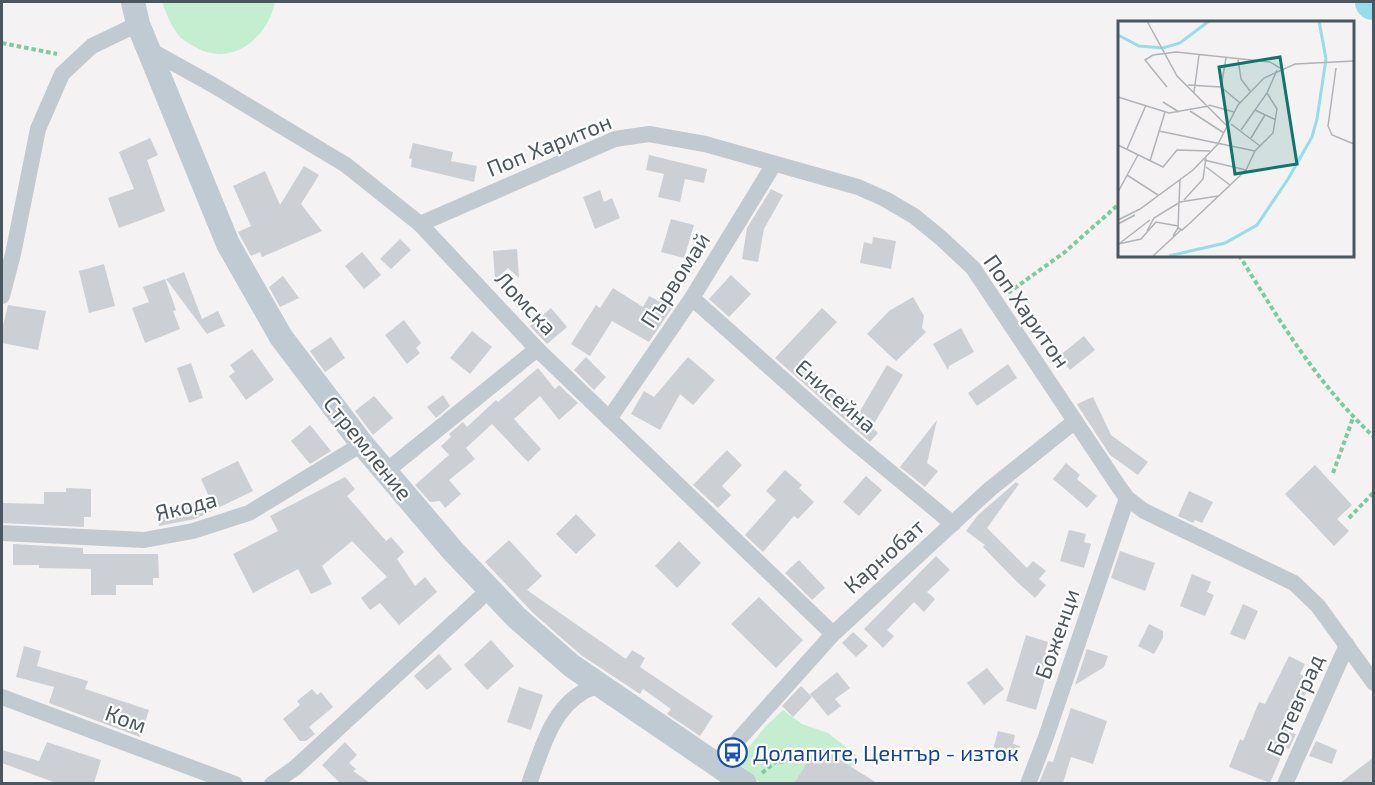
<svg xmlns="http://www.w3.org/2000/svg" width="1375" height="785" font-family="'Exo 2',sans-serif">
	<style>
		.green { fill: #c5eed1 }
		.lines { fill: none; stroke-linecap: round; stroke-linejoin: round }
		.river { stroke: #95dde8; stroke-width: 36 }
		.building { fill: #ccd0d4 }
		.path { stroke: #7eca9f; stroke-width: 4; stroke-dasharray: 4.5 3; stroke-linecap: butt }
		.street { stroke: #c1cad0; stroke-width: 16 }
		.secondary { stroke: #bfcad2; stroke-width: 24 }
		.labels { text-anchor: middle; stroke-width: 4.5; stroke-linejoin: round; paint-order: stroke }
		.street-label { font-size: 22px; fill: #4b575f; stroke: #fff }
		.transit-label { font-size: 22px; fill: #164399; stroke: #fff; text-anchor: start }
		.inset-river { fill: none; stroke: #95dde8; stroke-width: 3 }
		.inset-road { fill: none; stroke: #b0b4b7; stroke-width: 1.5 }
		.view { fill: #0f766e; fill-opacity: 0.15; stroke: #0f766e; stroke-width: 3 }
		.inset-edge { fill: none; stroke: #4b575f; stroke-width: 3 }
	</style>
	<rect width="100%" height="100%" fill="#f4f2f2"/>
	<g class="green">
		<path d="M162 2H275C268 37 233 67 197 48 192 45 186 42 181 38 171 27 167 15 162 2Z"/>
		<polygon points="783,710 802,724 828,733 856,755 855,761 851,767 818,746 794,783 761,783 734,765 766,726"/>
	</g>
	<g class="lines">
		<polyline class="river" points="1373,2 1374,2"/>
	</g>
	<g class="building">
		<polygon points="150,138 158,155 147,160 165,211 119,228 108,198 134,189 119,152"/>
		<polygon points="413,143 453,152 451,161 477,166 474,182 411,167 412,159 409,158"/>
		<polygon points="649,155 707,169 704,183 685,179 680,202 658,197 664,174 646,170"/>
		<polygon points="304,166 319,175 301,204 322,231 262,257 260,252 251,256 238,232 251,226 233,186 265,171 280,205"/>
		<polygon points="771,189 783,195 764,229 758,262 742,259 747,228"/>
		<polygon points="600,190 604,202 612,198 620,218 595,229 583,197"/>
		<polygon points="671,219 694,225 684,258 661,252"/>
		<polygon points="873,237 896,241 891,269 860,263 864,242 872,244"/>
		<polygon points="400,239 411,250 391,269 380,259"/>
		<polygon points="517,249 519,278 508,268 495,280 493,251"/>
		<polygon points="362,252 381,275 364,289 345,266"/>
		<polygon points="104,264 115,306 89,313 79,271"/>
		<polygon points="184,272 202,319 218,311 225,326 207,334 166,279"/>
		<polygon points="731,275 751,294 729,317 709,299"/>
		<polygon points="283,276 299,298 280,307 269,287"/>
		<polygon points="165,279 176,310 173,311 180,329 145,343 132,308 149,302 143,287"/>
		<polygon points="613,288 643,307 649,296 672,308 649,342 612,321 590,356 571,344 596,305 600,308"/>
		<polygon points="913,297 924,316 922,328 926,332 896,361 867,334 889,311"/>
		<polygon points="8,305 46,311 38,350 2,343 2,330"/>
		<polygon points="551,308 567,327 547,344 530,326"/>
		<polygon points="822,308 837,322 804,357 824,384 838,398 842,394 860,411 887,365 903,375 872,427 878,433 870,442 775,358"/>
		<polygon points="404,320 421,343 416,348 420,353 407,364 385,335"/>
		<polygon points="961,328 974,352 949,366 948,370 933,344"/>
		<polygon points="472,331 492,347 470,374 450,358"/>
		<polygon points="1084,336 1095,350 1070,370 1059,356"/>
		<polygon points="331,337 345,358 325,372 310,351"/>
		<polygon points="252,349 274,380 246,400 229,376 235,372 230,365"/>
		<polygon points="586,357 606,377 594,390 574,370"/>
		<polygon points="688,357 715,380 693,405 680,394 660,430 631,414 644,391 654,397"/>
		<polygon points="191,363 203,398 189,403 177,368"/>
		<polygon points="1008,364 1017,378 977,406 968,393"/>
		<polygon points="538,368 555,389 559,385 578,403 559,420 540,396 514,419 541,449 528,462 492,424 466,448 475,459 449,480 461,494 445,508 440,501 430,502 415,485 449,455 441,446 451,437 449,434 463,422 467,427 496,400 498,402"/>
		<polygon points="443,395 450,406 436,418 427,407"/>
		<polygon points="374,396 393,418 373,435 355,411"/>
		<polygon points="1093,397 1111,435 1148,462 1138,475 1110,455 1078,406 1077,404"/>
		<polygon points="937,420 927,463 938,471 925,487 900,467"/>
		<polygon points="310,425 331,451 310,464 291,441"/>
		<polygon points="727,450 742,465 722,486 731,495 718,508 693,485"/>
		<polygon points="238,461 253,491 195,519 159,526 156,511 210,499 201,479"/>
		<polygon points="1066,463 1080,475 1077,479 1097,496 1087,508 1053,479"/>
		<polygon points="1315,465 1352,505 1337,519 1349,531 1334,546 1285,494"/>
		<polygon points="785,470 802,485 799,488 814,502 798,519 794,516 763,552 745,535 776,500 766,491"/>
		<polygon points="866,476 882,490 859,516 843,502"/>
		<polygon points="345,477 355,489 347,496 386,541 391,537 404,552 397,559 415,586 425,577 437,592 399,625 380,603 370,610 361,598 387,577 352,541 322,566 332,584 311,594 298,569 253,593 233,554 278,531 270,516"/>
		<polygon points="1016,482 1019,484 987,528 1027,568 1033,561 1046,571 1039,579 1046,585 1035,598 1016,581 983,547 985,545 966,531 978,515"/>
		<polygon points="66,488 91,489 91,517 84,517 84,527 2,523 2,503 44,504 44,492 66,492"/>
		<polygon points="1189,491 1213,502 1202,523 1195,520 1193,523 1178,516"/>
		<polygon points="576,514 596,535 576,554 556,534"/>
		<polygon points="1069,530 1086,534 1084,542 1091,544 1084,568 1060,561"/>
		<polygon points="509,540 542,576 527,590 626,659 632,650 645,658 640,667 713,716 700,736 667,714 671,709 643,689 640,694 581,655 533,613 485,562"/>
		<polygon points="679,541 701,563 677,588 655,566"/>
		<polygon points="13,544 83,548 83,554 158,554 159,578 153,578 153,585 116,585 116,595 91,595 91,569 39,568 39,565 13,565"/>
		<polygon points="1120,551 1155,563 1145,591 1111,578"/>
		<polygon points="936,556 950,570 927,592 935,599 924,612 914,602 887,630 894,636 883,648 864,629"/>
		<polygon points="799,560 825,588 812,600 785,573"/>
		<polygon points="1192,574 1211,582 1207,592 1214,595 1205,616 1180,606"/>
		<polygon points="759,597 803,640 776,668 731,624"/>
		<polygon points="1243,604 1258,611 1245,640 1230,634"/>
		<polygon points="1149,624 1163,631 1163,638 1154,654 1138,646"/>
		<polygon points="853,632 868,646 856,657 842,643"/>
		<polygon points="1026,635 1048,642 1045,653 1052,655 1036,710 1006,701"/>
		<polygon points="491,640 514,666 487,690 464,665"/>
		<polygon points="24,646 41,651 37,666 88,681 85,689 149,710 140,737 49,703 54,687 16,677"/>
		<polygon points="1087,649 1108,656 1104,667 1075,685"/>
		<polygon points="439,654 452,669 427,690 414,676"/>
		<polygon points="1289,656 1305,664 1300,674 1312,680 1288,732 1296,734 1289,749 1285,748 1270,783 1229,767 1240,739 1243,741 1259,702 1265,704"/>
		<polygon points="987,668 1004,689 984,705 967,683"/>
		<polygon points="837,672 850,688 835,699 841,706 828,716 810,694"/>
		<polygon points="801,686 812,697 793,717 782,706"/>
		<polygon points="519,687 543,695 531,730 507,722"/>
		<polygon points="312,689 317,695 321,692 333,707 309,727 315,734 306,741 300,741 283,719 300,705 297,701"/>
		<polygon points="1071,708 1107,721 1093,764 1071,757 1063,783 1039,783 1048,761 1053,762"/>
		<polygon points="998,731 1015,735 1013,744 1020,746 1016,760 992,754"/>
		<polygon points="1316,741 1337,750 1332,764 1309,756"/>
		<polygon points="47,742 101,760 94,783 56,783 2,763 2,750 39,761"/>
		<polygon points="345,742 357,755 349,763 356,769 353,771 370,783 340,783 322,765"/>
		<polygon points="818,746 829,753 877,783 794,783"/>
		<polygon points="1374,757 1374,783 1340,783"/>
	</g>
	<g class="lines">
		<g class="path">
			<polyline points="2,43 57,54"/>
			<path d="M1239 255C1279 320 1318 385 1374 437"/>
			<polyline points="1008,293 1065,252 1120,203"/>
			<polyline points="1333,473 1353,418"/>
			<polyline points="1349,518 1374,492"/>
			<polyline points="762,773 778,760 781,762 788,760 789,754 787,751 779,752 777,756 778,760"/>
		</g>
		<g class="street">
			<polyline points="150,50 213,85 346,165 420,224 537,349 833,634"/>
			<polyline points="420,224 615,139 649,134 705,144 858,187 885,199 914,216 941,238 973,268 1119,487 1127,498 1144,511 1294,583 1318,606 1374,683"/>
			<polyline points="2,296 13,254 38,129 62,74 92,46 138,24"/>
			<polyline points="692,298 848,437 953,524"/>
			<polyline points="609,419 692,298 774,164"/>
			<polyline points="385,472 537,349"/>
			<polyline points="2,533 144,540 193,531 249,513 362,444"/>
			<polyline points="2,697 235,784"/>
			<polyline points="739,739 833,634 990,489 1074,422"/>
			<polyline points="272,784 295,768 489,590"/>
			<path d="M529 784C541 752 551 710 583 692 588 689 594 687 600 685"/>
			<polyline points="1028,784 1046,737 1127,498"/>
			<polyline points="1285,784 1347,645"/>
		</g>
		<polyline class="secondary" points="133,2 138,24 228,244 281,337 362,444 453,551 517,618 572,666 745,784"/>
	</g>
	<defs>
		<symbol id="bus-ring" viewBox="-11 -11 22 22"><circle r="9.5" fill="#fff" stroke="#1a4fb4" stroke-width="1.5"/><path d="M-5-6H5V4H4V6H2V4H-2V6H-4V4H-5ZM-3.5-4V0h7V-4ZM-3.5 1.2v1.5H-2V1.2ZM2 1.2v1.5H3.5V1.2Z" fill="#1a4fb4"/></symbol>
	</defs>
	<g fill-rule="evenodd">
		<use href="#bus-ring" x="716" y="736" width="33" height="33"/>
	</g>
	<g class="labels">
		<g class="street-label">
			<text transform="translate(549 145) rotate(-22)" y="8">Поп Харитон</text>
			<text transform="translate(675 280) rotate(-57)" y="8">Първомай</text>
			<text transform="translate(526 303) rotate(47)" y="8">Ломска</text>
			<text transform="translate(1027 311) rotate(55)" y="8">Поп Харитон</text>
			<text transform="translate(836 396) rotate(41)" y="8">Енисейна</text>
			<text transform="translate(368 448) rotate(51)" y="8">Стремление</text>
			<text transform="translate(186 506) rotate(-14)" y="8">Якода</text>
			<text transform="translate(884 556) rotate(-42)" y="8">Карнобат</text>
			<text transform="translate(1057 634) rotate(-71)" y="8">Боженци</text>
			<text transform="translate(1295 705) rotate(-66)" y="8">Ботевград</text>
			<text transform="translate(126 719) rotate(20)" y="8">Ком</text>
		</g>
		<g class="transit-label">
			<text x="753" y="761">Долапите, Център - изток</text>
		</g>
	</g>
	<g transform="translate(1118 21)">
		<rect width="236" height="236" fill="#f4f2f2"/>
		<path class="inset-river" d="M0 14 21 25 45 27 62 22 91 0M51 235 107 222 139 204 170 158 194 116 199 98 208 38 201 0"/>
		<path class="inset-road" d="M29 0 59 55 109 105M120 38 123 58 132 70M218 47 210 105 214 114 236 123M70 64 103 66M49 66 27 39 35 34 58 31 152 41 162 47M103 66 108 37M103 66 122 82M76 71 81 34M0 76 51 92 91 85M45 81 61 91M91 84 116 91M137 89 158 99M72 90 106 112M113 103 142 125M123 109 149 72 159 49M41 110 137 130M133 117 147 94M0 124 45 146 59 129 92 130M9 128 28 84M86 139 128 149M32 140 47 91M88 146 112 164M9 154 40 174M0 171 20 134M66 179 85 158 88 137M0 199 22 188 75 149 100 123 120 84 146 57 177 43 236 40M0 203 17 194M60 207 64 209 72 202 128 149 137 130 155 112 159 88 149 72M29 210 36 197 62 181 100 175M55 215 60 207 62 158M2 222 32 199M0 223 23 218 38 201 60 205M35 235 63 209"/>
		<path class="view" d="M162 36 179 143 117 153 101 46Z"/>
		<rect width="236" height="236" class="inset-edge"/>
	</g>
	<rect width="1375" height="785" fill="none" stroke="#4b575f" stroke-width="6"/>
</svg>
